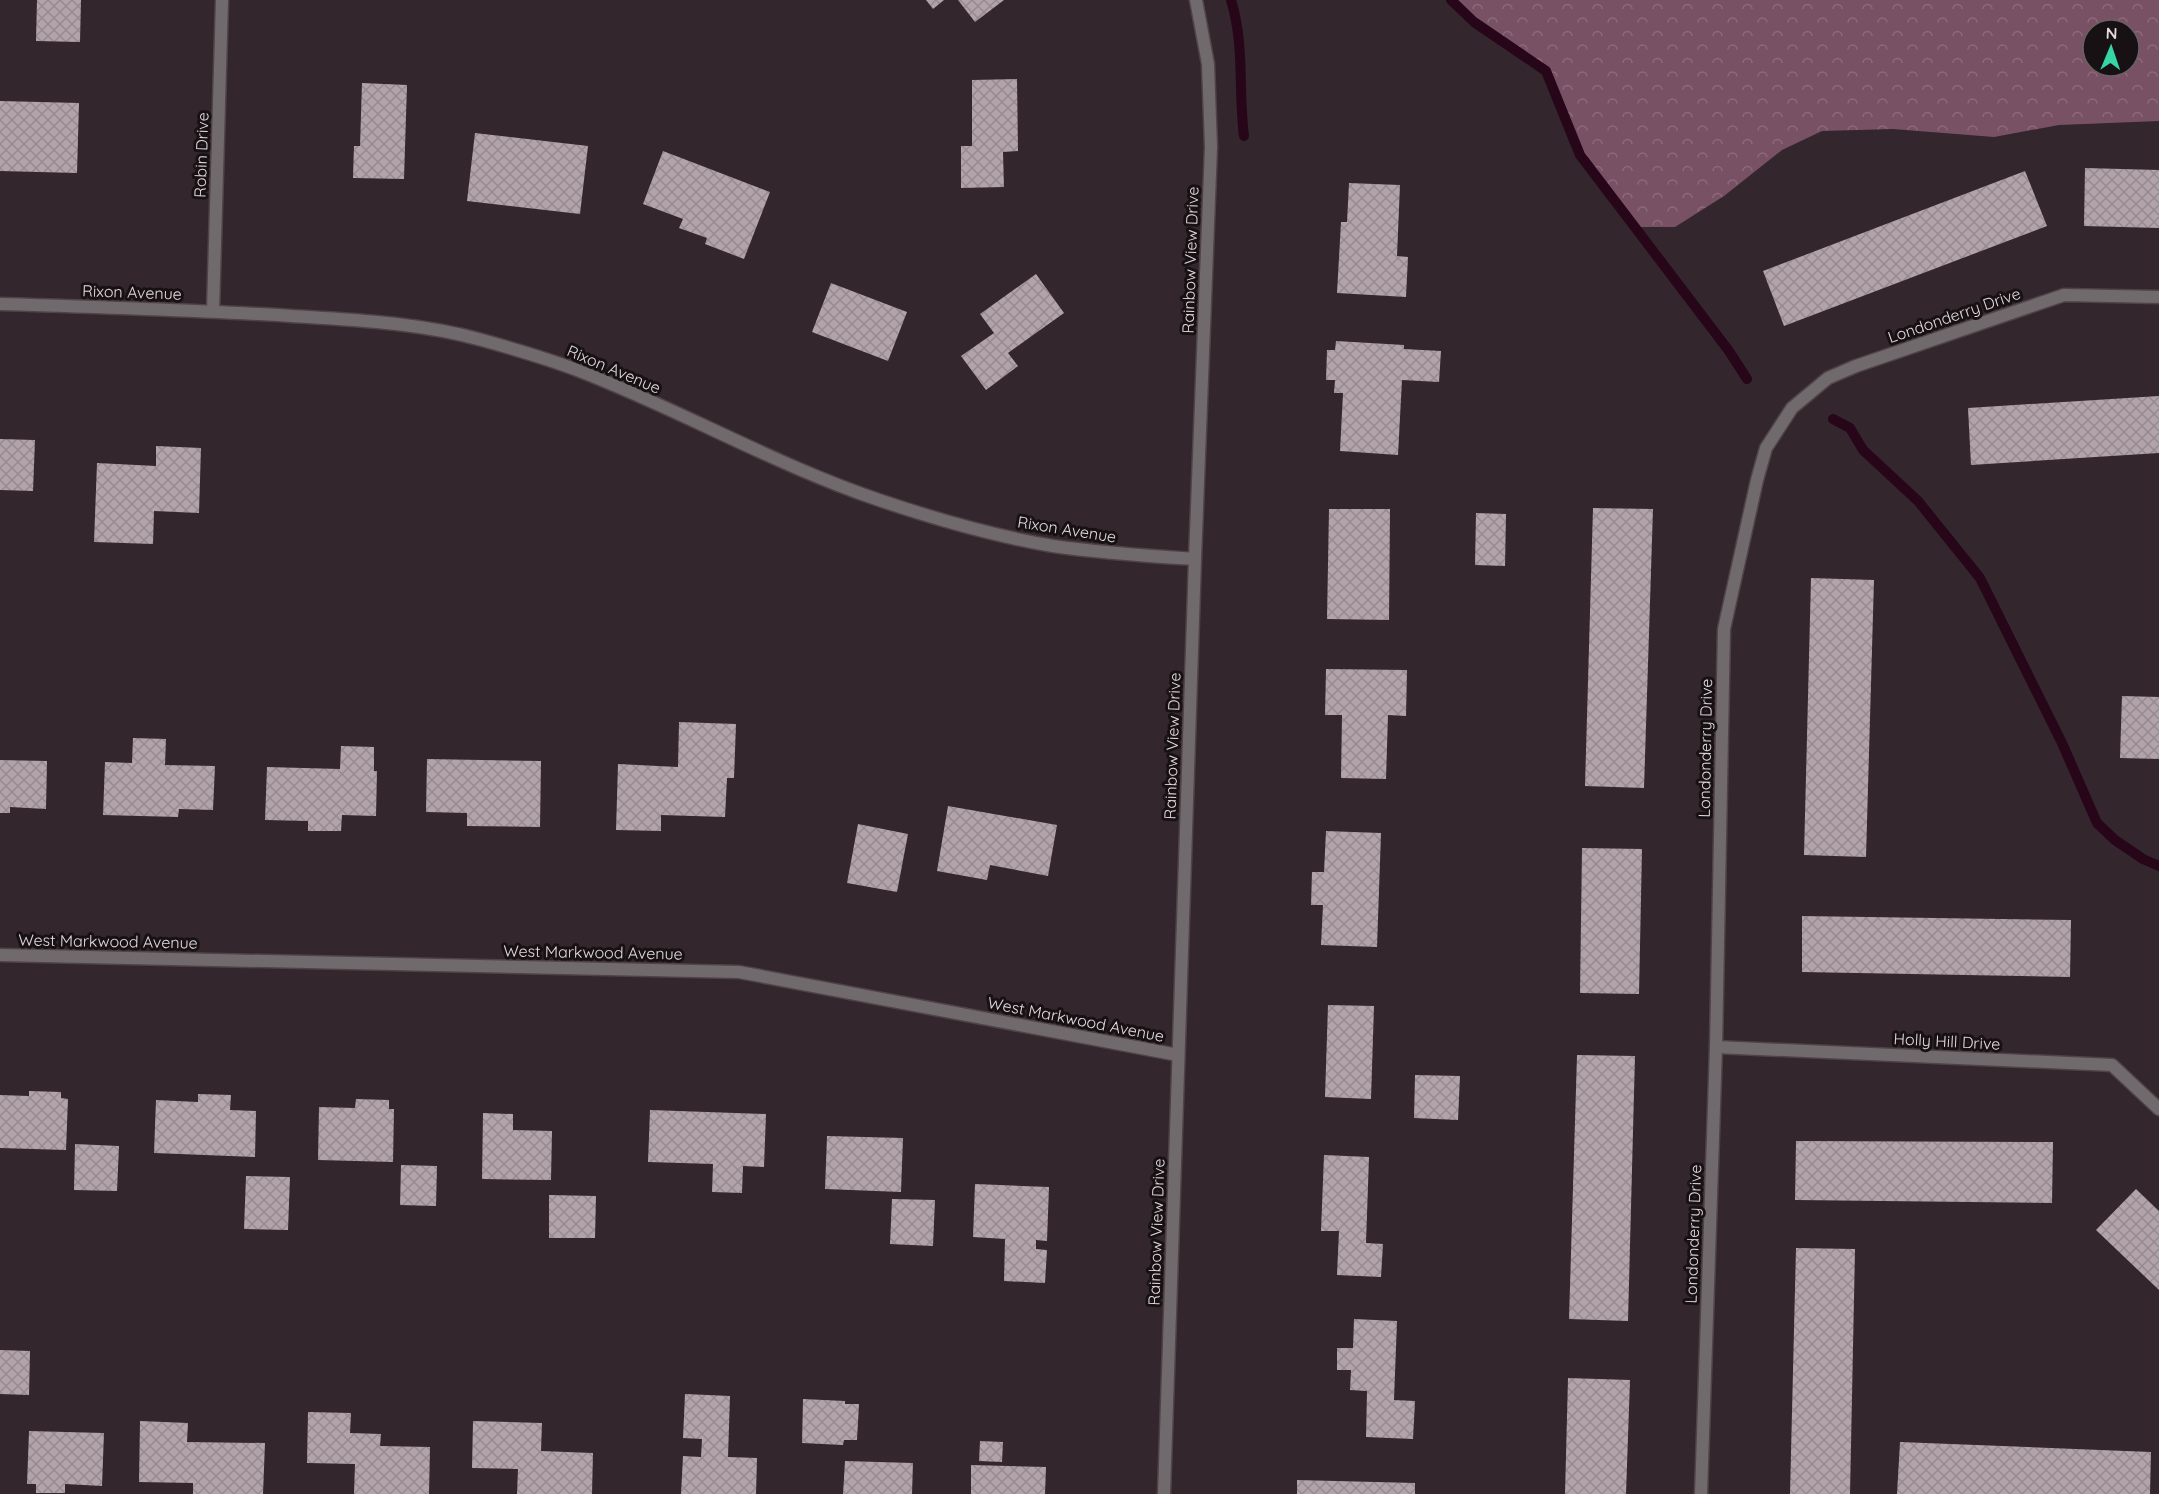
<svg xmlns="http://www.w3.org/2000/svg" width="2159" height="1494" font-family="Quicksand,sans-serif">
	<style>
		.forest { fill: url(#forest-crowns); fill-rule: evenodd }
		.lines { fill: none; stroke-linecap: round; stroke-linejoin: round }
		.stream { stroke: #270619; stroke-width: 10 }
		.building { fill: url(#building-cross-hatch) }
		.street-casing { stroke: #4f4348; stroke-width: 15 }
		.street { stroke: #706a6d; stroke-width: 12 }
		.labels { text-anchor: middle; stroke-width: 6; stroke-linejoin: round; paint-order: stroke }
		.street-label { font-size: 16px; fill: #e3dade; stroke: #171114 }
	</style>
	<defs>
		<pattern id="forest-crowns" width="20" height="18" patternUnits="userSpaceOnUse" patternTransform="scale(1.5)"><rect width="20" height="18" fill="#795165"/><path d="M2 6a3 3 0 1 1 6 0M12 15a3 3 0 1 1 6 0" fill="none" stroke="#8c697b"/></pattern>
		<pattern id="building-cross-hatch" width="8" height="8" patternUnits="userSpaceOnUse" patternTransform="scale(1.5)"><rect width="8" height="8" fill="#b2a2a9"/><path d="M0 0l8 8M0 8l8-8" fill="none" stroke="#968a90"/></pattern>
	</defs>
	<rect width="100%" height="100%" fill="#33262c"/>
	<path class="forest" d="M1451 0H2159V121L2059 125 1994 137 1893 129 1822 131 1782 150 1724 196 1675 227H1633L1580 155 1546 71 1474 22ZM2093 30H2129V66H2093Z"/>
	<g class="lines">
		<g class="stream">
			<path d="M1231 0C1245 46 1238 89 1244 136"/>
			<polyline points="1451,0 1474,22 1546,71 1580,155 1729,351 1747,379"/>
			<polyline points="1833,419 1850,428 1863,450 1918,501 1980,578 2062,743 2097,823 2115,840 2143,859 2159,866"/>
		</g>
	</g>
	<g class="building">
		<polygon points="37,0 81,0 80,42 36,41"/>
		<polygon points="926,0 944,0 933,9"/>
		<polygon points="958,0 1004,0 975,22"/>
		<polygon points="1017,79 1018,151 1003,152 1004,187 961,188 961,146 972,146 972,80"/>
		<polygon points="362,83 407,85 404,179 353,178 354,146 360,146"/>
		<polygon points="0,101 79,103 77,173 0,171"/>
		<polygon points="475,133 588,146 580,214 467,201"/>
		<polygon points="663,151 770,192 744,259 705,244 707,238 679,228 683,219 643,204"/>
		<polygon points="2085,168 2159,170 2159,228 2084,226"/>
		<polygon points="2025,171 2047,226 1784,326 1763,271"/>
		<polygon points="1349,183 1400,185 1397,256 1408,257 1406,297 1337,293 1341,222 1347,222"/>
		<polygon points="1036,274 1064,313 1008,353 1018,366 986,390 961,356 994,333 980,314"/>
		<polygon points="831,283 907,312 888,361 812,332"/>
		<polygon points="1336,341 1404,345 1404,349 1441,351 1439,382 1402,380 1398,455 1340,451 1343,393 1334,393 1335,380 1326,380 1327,350 1335,350"/>
		<polygon points="2159,396 2159,453 1971,465 1968,408"/>
		<polygon points="0,439 35,440 33,491 0,490"/>
		<polygon points="156,446 201,448 199,513 154,511 153,544 94,542 97,463 156,466"/>
		<polygon points="1593,508 1653,509 1644,788 1585,786"/>
		<polygon points="1329,509 1390,509 1389,620 1327,619"/>
		<polygon points="1476,513 1506,514 1505,566 1475,565"/>
		<polygon points="1811,578 1874,580 1866,857 1804,855"/>
		<polygon points="1326,669 1407,670 1406,716 1388,715 1386,779 1341,778 1342,715 1325,715"/>
		<polygon points="2122,696 2159,697 2159,759 2120,758"/>
		<polygon points="679,722 736,724 734,778 727,778 725,817 661,815 661,831 616,830 618,764 678,767"/>
		<polygon points="133,738 166,739 165,765 215,766 213,810 179,809 178,817 103,815 105,762 132,763"/>
		<polygon points="341,746 374,747 374,771 377,771 376,816 342,815 341,831 308,831 308,821 265,820 267,767 340,769"/>
		<polygon points="427,759 541,761 540,827 467,826 467,813 426,812"/>
		<polygon points="0,760 47,761 46,809 10,807 10,813 0,813"/>
		<polygon points="948,806 1057,825 1048,876 990,865 987,880 937,871"/>
		<polygon points="858,824 908,834 897,892 847,883"/>
		<polygon points="1326,831 1381,833 1377,947 1321,945 1323,905 1311,905 1312,872 1324,872"/>
		<polygon points="1582,848 1642,849 1639,994 1580,993"/>
		<polygon points="1802,916 2071,920 2070,977 1802,972"/>
		<polygon points="1328,1005 1374,1006 1371,1099 1325,1097"/>
		<polygon points="1577,1055 1635,1056 1628,1321 1569,1319"/>
		<polygon points="1415,1075 1460,1076 1458,1120 1414,1118"/>
		<polygon points="29,1091 61,1092 61,1098 68,1099 66,1150 0,1148 0,1095 29,1096"/>
		<polygon points="198,1094 231,1095 230,1110 256,1111 255,1157 154,1153 156,1100 198,1102"/>
		<polygon points="356,1099 389,1100 389,1109 394,1109 393,1162 318,1160 319,1107 355,1108"/>
		<polygon points="650,1110 766,1114 764,1167 743,1166 742,1193 712,1192 713,1164 648,1162"/>
		<polygon points="483,1113 513,1114 513,1130 552,1131 551,1180 482,1179"/>
		<polygon points="827,1136 903,1138 901,1192 825,1189"/>
		<polygon points="1796,1141 2053,1142 2052,1203 1795,1200"/>
		<polygon points="75,1144 119,1146 117,1191 74,1190"/>
		<polygon points="1324,1155 1369,1157 1366,1243 1383,1244 1381,1277 1337,1275 1339,1231 1321,1231"/>
		<polygon points="401,1165 437,1166 436,1206 400,1205"/>
		<polygon points="246,1176 290,1177 288,1230 244,1229"/>
		<polygon points="975,1184 1049,1187 1047,1241 1036,1240 1036,1249 1047,1250 1045,1283 1004,1281 1005,1239 973,1237"/>
		<polygon points="2136,1189 2159,1211 2159,1290 2096,1230"/>
		<polygon points="549,1195 596,1196 595,1238 549,1238"/>
		<polygon points="892,1199 935,1200 933,1246 890,1244"/>
		<polygon points="1796,1248 1855,1249 1850,1494 1790,1494"/>
		<polygon points="1354,1319 1397,1321 1394,1400 1415,1401 1413,1439 1366,1437 1367,1391 1350,1390 1351,1370 1337,1370 1337,1348 1353,1348"/>
		<polygon points="0,1350 30,1351 29,1395 0,1394"/>
		<polygon points="1568,1378 1630,1380 1626,1494 1565,1494"/>
		<polygon points="685,1394 730,1396 728,1457 757,1458 756,1494 681,1494 683,1456 701,1457 702,1439 683,1438"/>
		<polygon points="803,1399 845,1401 845,1404 859,1404 857,1440 844,1440 843,1445 802,1443"/>
		<polygon points="308,1412 351,1413 350,1433 381,1434 380,1446 430,1447 429,1494 354,1494 355,1464 307,1463"/>
		<polygon points="140,1421 188,1423 187,1442 265,1443 263,1494 193,1494 193,1483 139,1482"/>
		<polygon points="473,1421 542,1423 541,1451 593,1453 592,1494 517,1494 518,1469 472,1468"/>
		<polygon points="29,1431 104,1433 102,1486 65,1484 65,1493 36,1493 36,1484 27,1484"/>
		<polygon points="980,1441 1003,1442 1002,1462 979,1461"/>
		<polygon points="1900,1442 2151,1452 2150,1494 1897,1494"/>
		<polygon points="845,1461 913,1463 912,1494 843,1494"/>
		<polygon points="971,1465 1046,1467 1045,1494 971,1494"/>
		<polygon points="1297,1480 1415,1483 1415,1494 1297,1494"/>
	</g>
	<g class="lines">
		<defs>
			<g id="street">
				<path d="M0 304C97 307 194 310 292 316 356 320 420 323 482 340 514 349 546 358 577 370 679 409 775 465 879 500 935 519 994 536 1053 546 1100 553 1148 556 1195 559"/>
				<polyline points="213,311 222,0"/>
				<polyline points="0,955 739,972 1178,1055"/>
				<polyline points="1716,1047 2112,1065 2159,1109"/>
				<polyline points="1164,1494 1195,559 1211,147 1208,64 1196,0"/>
				<polyline points="1701,1494 1716,1047 1724,629 1757,480 1766,448 1792,408 1828,378 1856,366 2064,295 2159,297"/>
			</g>
		</defs>
		<use href="#street" class="street-casing"/>
		<use href="#street" class="street"/>
	</g>
	<g class="labels">
		<g class="street-label">
			<text transform="translate(201 155) rotate(-88)" y="6">Robin Drive</text>
			<text transform="translate(1190 260) rotate(-88)" y="6">Rainbow View Drive</text>
			<text transform="translate(132 292) rotate(2)" y="6">Rixon Avenue</text>
			<text transform="translate(1954 315) rotate(-19)" y="6">Londonderry Drive</text>
			<text transform="translate(614 369) rotate(23)" y="6">Rixon Avenue</text>
			<text transform="translate(1067 529) rotate(9)" y="6">Rixon Avenue</text>
			<text transform="translate(1172 746) rotate(-88)" y="6">Rainbow View Drive</text>
			<text transform="translate(1705 748) rotate(-89)" y="6">Londonderry Drive</text>
			<text transform="translate(108 941) rotate(1)" y="6">West Markwood Avenue</text>
			<text transform="translate(593 952) rotate(1)" y="6">West Markwood Avenue</text>
			<text transform="translate(1076 1019) rotate(11)" y="6">West Markwood Avenue</text>
			<text transform="translate(1947 1041) rotate(3)" y="6">Holly Hill Drive</text>
			<text transform="translate(1156 1232) rotate(-88)" y="6">Rainbow View Drive</text>
			<text transform="translate(1693 1234) rotate(-88)" y="6">Londonderry Drive</text>
		</g>
	</g>
	<g transform="translate(2111 48) rotate(2)"><circle r="28" fill="#171114" stroke="#696165" stroke-width="1.5"/>
	<path d="M0-4.5L10 22L0 15L-10 22Z" fill="#37d4a6"/>
	<text y="-9" font-size="16" font-weight="bold" text-anchor="middle" fill="#e3dade">N</text>
	</g>
</svg>
